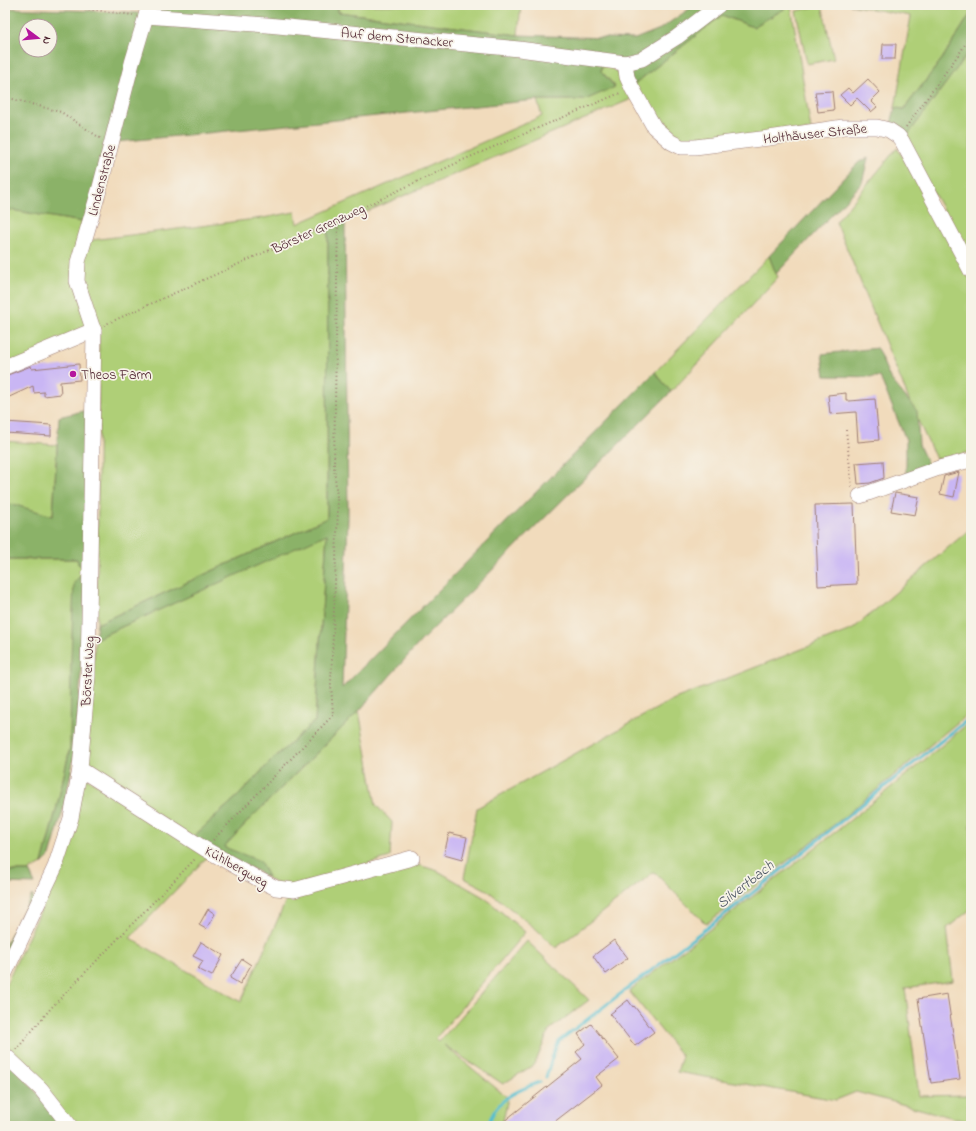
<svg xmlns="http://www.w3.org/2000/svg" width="976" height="1131" font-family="'Indie Flower',sans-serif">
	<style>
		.green { fill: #afcf77; stroke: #7c7751 }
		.forest { fill: #8bb268; stroke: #6a684a; fill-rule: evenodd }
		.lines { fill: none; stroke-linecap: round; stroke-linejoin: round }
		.stream { stroke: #54becf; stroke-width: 3 }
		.building { fill: #c9b6f4 }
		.minor-casing { stroke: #9e7d74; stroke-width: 16 }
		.path { stroke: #9e7d74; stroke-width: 2; stroke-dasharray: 1 3; stroke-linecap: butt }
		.minor { stroke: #fff; stroke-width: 15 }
		.poi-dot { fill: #b5179e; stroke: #f7f3e8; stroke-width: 1.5 }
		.labels { text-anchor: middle; stroke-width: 3.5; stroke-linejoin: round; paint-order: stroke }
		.street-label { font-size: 14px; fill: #4a1f2b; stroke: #f7f3e8 }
		.poi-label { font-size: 14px; fill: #4a1f2b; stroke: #f7f3e8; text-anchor: start }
		.water-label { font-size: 15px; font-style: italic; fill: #4e5764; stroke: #f7f3e8 }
	</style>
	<rect width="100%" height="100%" fill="#f7f3e8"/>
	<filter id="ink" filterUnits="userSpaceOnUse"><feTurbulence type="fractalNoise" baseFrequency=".025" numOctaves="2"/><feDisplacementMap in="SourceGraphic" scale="8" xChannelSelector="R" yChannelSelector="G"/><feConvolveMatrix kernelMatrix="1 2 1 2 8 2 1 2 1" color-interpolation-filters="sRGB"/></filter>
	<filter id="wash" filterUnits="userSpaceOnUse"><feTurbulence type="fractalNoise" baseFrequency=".012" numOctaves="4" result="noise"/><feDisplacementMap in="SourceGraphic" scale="16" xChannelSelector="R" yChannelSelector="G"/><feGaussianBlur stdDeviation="0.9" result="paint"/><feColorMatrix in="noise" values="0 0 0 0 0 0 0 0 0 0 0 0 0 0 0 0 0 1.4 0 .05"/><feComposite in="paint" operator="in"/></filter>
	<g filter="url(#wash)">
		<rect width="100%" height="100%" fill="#f1dbbc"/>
		<g class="green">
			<polygon points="338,5 521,5 518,35 338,12"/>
			<polygon points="791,5 811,130 693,143 671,138 632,86 722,15 753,27"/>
			<polygon points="822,5 834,59 807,64 796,11"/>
			<polygon points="850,5 971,5 971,13 942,59 904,109 895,108 911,16"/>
			<polygon points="971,49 971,250 965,249 904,140"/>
			<polygon points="603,60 625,79 634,98 328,228 327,518 97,624 99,336 5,366 5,209 88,223 84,241 263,218 295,212 297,224 542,116 537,100 585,100 615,86 601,71"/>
			<polygon points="897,148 905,160 971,281 971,452 936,459 914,412 836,222"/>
			<polygon points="769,256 778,277 671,392 655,372"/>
			<polygon points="5,441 57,445 53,516 12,505 5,509"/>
			<polygon points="971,528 971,711 844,817 706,924 654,872 556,948 536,929 487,890 464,878 477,808 672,700 853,629"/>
			<polygon points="327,533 315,721 272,760 239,795 192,838 86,767 95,639"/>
			<polygon points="5,559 78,559 87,567 71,711 70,748 57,806 42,864 29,871 5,871"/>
			<polygon points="359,711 376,805 392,822 390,857 294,886 276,884 224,847 251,818"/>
			<path d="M971 721V909L947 928 953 981 905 988 919 1096 967 1095 969 1122 856 1092 836 1100 677 1072 682 1056 629 991C745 903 860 815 971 721Z"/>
			<polygon points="84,776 208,856 130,938 241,1002 285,903 292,893 412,863 438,871 485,898 525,932 436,1038 439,1042 527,941 589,1000 549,1030 535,1064 503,1084 444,1045 508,1098 502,1126 74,1126 5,1049 5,986 61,868"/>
		</g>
		<g class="forest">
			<polygon points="151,5 338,5 338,12 518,35 635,39 660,29 695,5 791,5 753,27 722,15 632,86 626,60 149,14"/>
			<path d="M5 8 126 12 603 60 601 71 615 87 585 100H537L107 143 88 223 5 209ZM26 26H50V50H26Z"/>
			<polygon points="971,13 971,49 904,140 890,128 895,108 904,109 942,59"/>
			<polygon points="868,158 862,183 776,274 769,256 859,162"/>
			<polygon points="345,221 348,517 342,688 655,372 671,392 421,641 359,711 251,818 224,847 260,861 268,877 192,838 239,795 272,760 315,721 327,534 95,639 97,624 327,518 328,228"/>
			<polygon points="877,348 890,378 917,411 919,445 931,471 906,475 906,440 880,377 825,376 822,354"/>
			<polygon points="91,409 87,567 77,742 64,807 50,856 42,864 57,806 70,748 71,658 74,583 87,568 78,564 77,559 5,559 5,509 12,504 53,516 59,417"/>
			<polygon points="5,871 29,871 35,884 5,883"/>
			<polygon points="32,895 35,901 5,960 5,945"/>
			<polygon points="5,1057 67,1126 5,1126"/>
		</g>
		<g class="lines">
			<g class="stream">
				<polyline points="546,1077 553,1055 559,1041 751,894 971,717"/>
				<path d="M488 1126C495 1099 516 1091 540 1082"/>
			</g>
		</g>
		<g id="blocks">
			<g class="building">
				<polygon points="883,44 896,44 895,59 882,59"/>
				<polygon points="868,79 880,92 871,101 877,107 871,112 857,98 850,105 840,95 848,88 853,93"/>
				<polygon points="832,91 834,110 818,112 815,92"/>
				<polygon points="79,364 80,380 60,382 61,394 44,396 44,392 34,393 33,386 5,399 5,376 31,366 32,369"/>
				<polygon points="846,393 846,400 848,400 849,401 875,399 879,440 858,442 856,412 830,414 828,395"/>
				<polygon points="5,422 51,425 51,436 5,433"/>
				<polygon points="883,461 884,478 870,483 858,484 856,463"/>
				<polygon points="959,472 954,497 940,494 944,476"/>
				<polygon points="895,493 919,497 915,515 891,511"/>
				<polygon points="854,504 857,584 818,586 815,505"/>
				<polygon points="449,833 467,837 462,860 444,855"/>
				<polygon points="208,909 215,914 206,929 199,925"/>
				<polygon points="614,940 628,958 606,974 593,956"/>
				<polygon points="201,942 223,955 212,976 198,969 203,961 193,956"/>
				<polygon points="242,959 251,965 240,984 230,978"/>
				<polygon points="947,994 960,1079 931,1083 918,999"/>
				<polygon points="628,1000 633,1007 634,1006 654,1032 635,1046 610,1014"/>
				<polygon points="591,1024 619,1059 596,1077 602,1085 549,1126 498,1126 582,1059 576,1052 585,1044 578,1034"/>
			</g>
		</g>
	</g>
	<g filter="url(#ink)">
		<use href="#blocks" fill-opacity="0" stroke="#9e7d74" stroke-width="1"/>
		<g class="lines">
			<defs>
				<g id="minor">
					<polyline points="146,16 267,25 519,49 625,63 642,59 677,37 719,5"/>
					<polyline points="625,63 627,77 632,88 654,127 671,142 681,147 695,147 769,138 843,127 877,127 889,130 898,136 902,141 971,271"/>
					<polyline points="5,367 94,330"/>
					<polyline points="860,496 939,468 971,460"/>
					<polyline points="80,769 205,849 260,880 276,888 294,890 412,858"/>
					<polyline points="5,973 55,867 71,818 80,769 88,676 94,332 77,281 78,262 100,187 132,63 146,16 148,5"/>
					<polyline points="5,1055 41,1089 70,1126"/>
				</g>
			</defs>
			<use href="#minor" class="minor-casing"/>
			<g class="path">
				<polyline points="57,5 133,15"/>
				<polyline points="5,97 61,112 100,138"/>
				<polyline points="906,127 961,51 971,35"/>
				<polyline points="104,325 338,219 463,160 620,93"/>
				<polyline points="846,430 852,487"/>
				<polyline points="213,840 333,715 331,684 338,508 334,466 338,219"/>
				<polyline points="16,1050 51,1008 196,858"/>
			</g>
			<use href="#minor" class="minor"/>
		</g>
	</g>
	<circle class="poi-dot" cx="73" cy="374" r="4"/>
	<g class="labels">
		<g class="street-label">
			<text transform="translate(397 37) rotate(5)" y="5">Auf dem Stenacker</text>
			<text transform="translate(815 133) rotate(-6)" y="5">Holthäuser Straße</text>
			<text transform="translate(101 180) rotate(-75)" y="5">Lindenstraße</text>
			<text transform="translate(318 228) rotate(-25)" y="5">Börster Grenzweg</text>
			<text transform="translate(87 671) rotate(-87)" y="5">Börster Weg</text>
			<text transform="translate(237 866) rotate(29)" y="5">Kühlbergweg</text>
		</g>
		<g class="poi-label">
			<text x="81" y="379">Theos Farm</text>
		</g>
		<g class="water-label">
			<text transform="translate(745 884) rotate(-38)" y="5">Silvertbach</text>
		</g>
	</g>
	<rect width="976" height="1131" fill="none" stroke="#f7f3e8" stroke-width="20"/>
	<g transform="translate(38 38) rotate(106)"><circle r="19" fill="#f7f3e8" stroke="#b29e9c"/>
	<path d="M0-3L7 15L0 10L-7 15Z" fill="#b5179e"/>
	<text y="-6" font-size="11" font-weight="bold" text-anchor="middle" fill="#4a1f2b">N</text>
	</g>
</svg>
